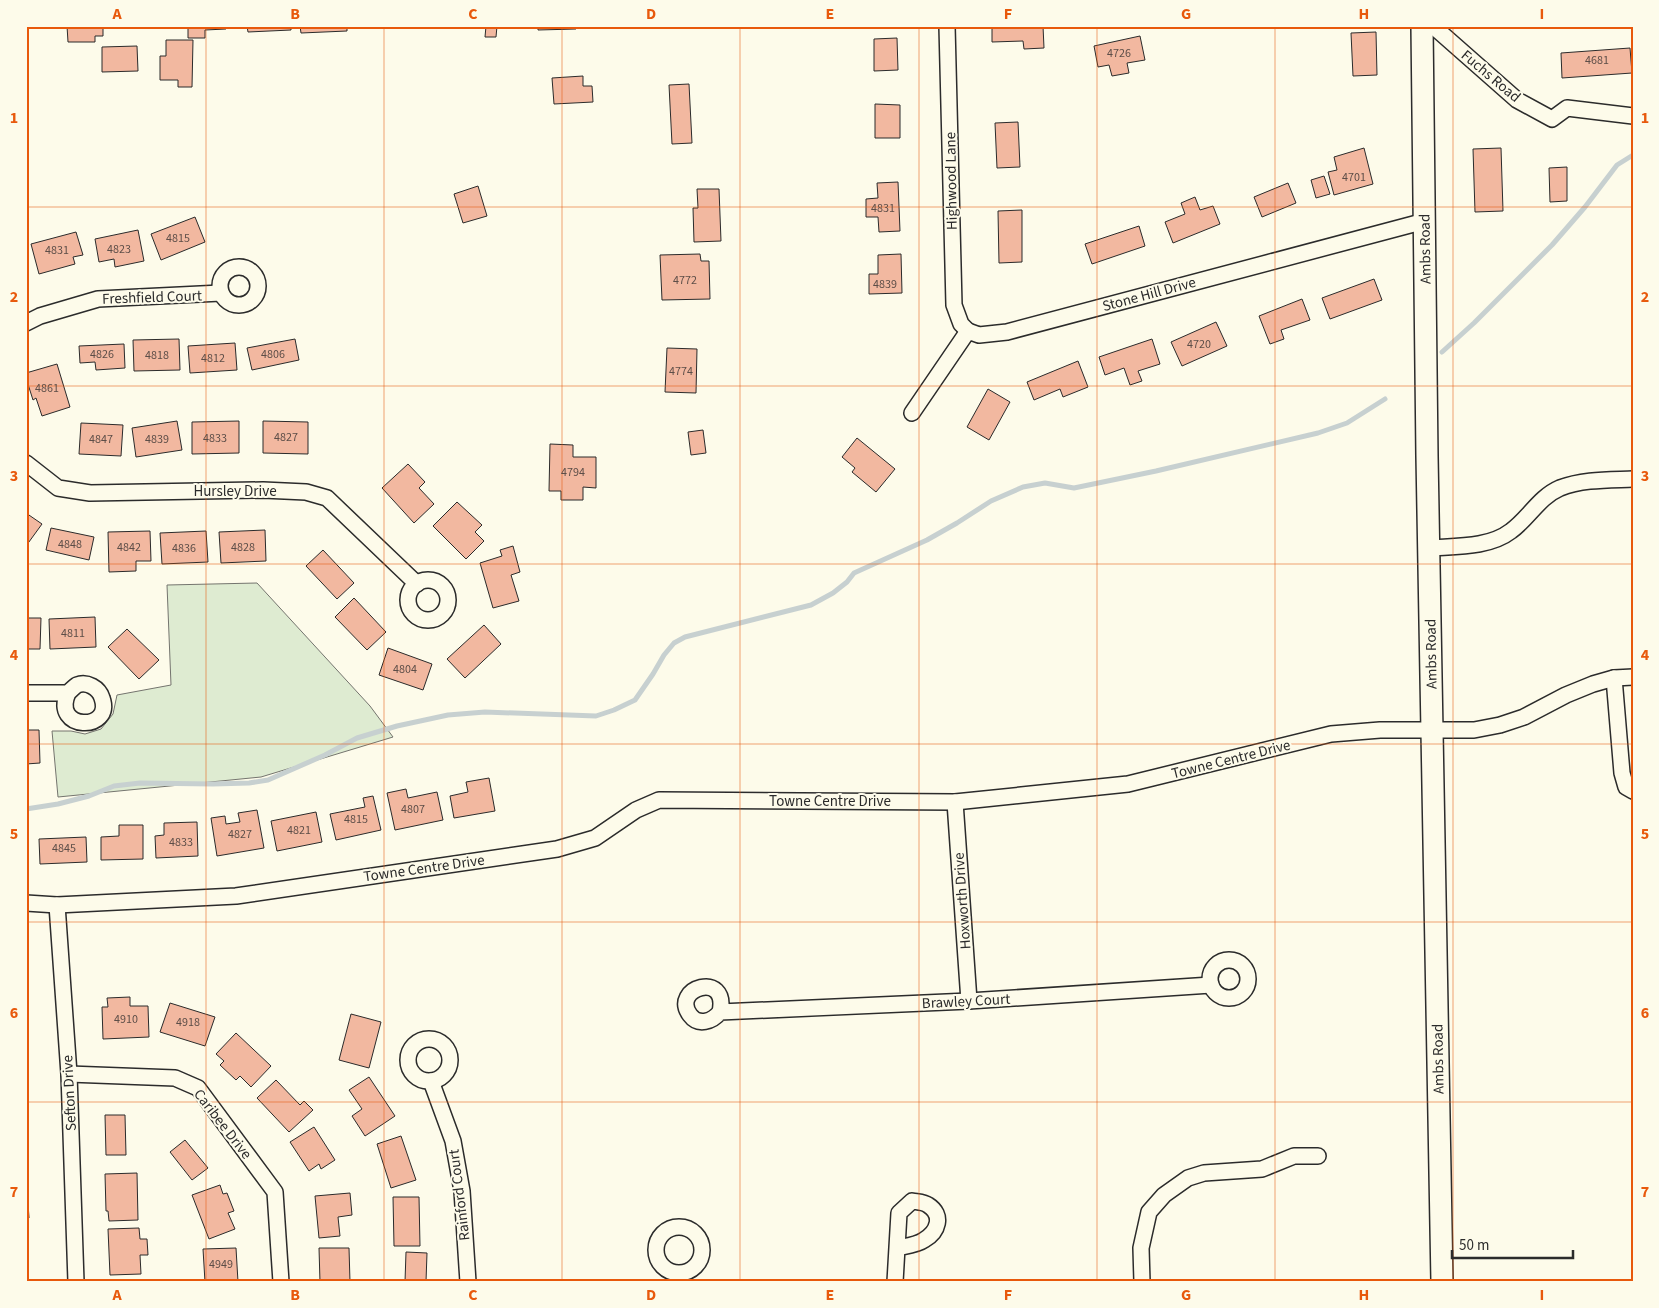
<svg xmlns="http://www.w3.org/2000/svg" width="1659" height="1308" font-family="'Source Sans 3',sans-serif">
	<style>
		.green { fill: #deebd1; stroke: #74746e }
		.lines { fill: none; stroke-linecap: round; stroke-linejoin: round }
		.stream { stroke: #c7d0d0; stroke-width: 5 }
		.building { fill: #f2b8a0; stroke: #2b2b2b }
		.street-casing { stroke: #2b2b2b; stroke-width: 18 }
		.secondary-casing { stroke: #2b2b2b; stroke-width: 24 }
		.street { stroke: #fdfbea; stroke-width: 15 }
		.secondary { stroke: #fdfbea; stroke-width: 21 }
		.grid { fill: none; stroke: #e8590c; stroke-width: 1; stroke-opacity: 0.55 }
		.labels { text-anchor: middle; stroke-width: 4; stroke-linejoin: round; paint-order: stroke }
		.number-label { font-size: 12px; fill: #5d4e48 }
		.street-label { font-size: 15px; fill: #2b2b2b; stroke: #fdfbea }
		.neatline { fill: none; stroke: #e8590c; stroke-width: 2 }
		.grid-label { font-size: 16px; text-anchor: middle; font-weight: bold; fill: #e8590c }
	</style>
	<rect width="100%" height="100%" fill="#fdfbea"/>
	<polygon class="green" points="257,583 370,706 393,737 261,777 58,797 52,731 71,731 85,734 101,729 113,714 117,695 171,685 167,585"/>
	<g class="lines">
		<g class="stream">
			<polyline points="1442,352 1474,323 1552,245 1585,207 1617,165 1633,155"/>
			<polyline points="26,809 58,804 89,796 114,786 140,783 213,784 249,783 268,780 325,755 357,738 397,726 448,715 485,712 596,716 614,710 635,700 653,674 664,655 674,643 685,637 811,605 833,593 847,582 854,573 927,540 957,523 991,501 1023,487 1045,483 1074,488 1156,471 1318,433 1347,423 1385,399"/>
		</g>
	</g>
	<g class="building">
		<polygon points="67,26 103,26 103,36 95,36 95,42 68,42"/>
		<polygon points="188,26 226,26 226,29 205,30 205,38 188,38"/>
		<polygon points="247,26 291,26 291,30 248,32"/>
		<polygon points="300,26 347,26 347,31 301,33"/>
		<polygon points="486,26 497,26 496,37 485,37"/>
		<polygon points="538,26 576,26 576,29 538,30"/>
		<polygon points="992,26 1043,26 1044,48 1024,49 1023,41 992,42"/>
		<polygon points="1376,32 1377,75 1353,76 1351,33"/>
		<polygon points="1140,36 1145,60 1127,63 1129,73 1112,76 1109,65 1098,67 1094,46"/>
		<polygon points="897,38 898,70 874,71 874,39"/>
		<polygon points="166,40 193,40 192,87 178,87 178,80 160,80 160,56 166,56"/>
		<polygon points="137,46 138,71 102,72 102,47"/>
		<polygon points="1630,48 1632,73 1562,78 1561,53"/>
		<polygon points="583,76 583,86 592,86 593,102 554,104 552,78"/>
		<polygon points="689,84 692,143 672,144 669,85"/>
		<polygon points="875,104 900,105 900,138 875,138"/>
		<polygon points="1018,122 1020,167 997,168 995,123"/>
		<polygon points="1364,148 1373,184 1334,195 1328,172 1337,170 1334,157"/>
		<polygon points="1501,148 1503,211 1475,212 1473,149"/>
		<polygon points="1567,167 1567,201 1550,202 1549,168"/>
		<polygon points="1324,176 1330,194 1316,198 1311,180"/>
		<polygon points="898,182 900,231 879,232 878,217 866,217 866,199 878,198 877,183"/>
		<polygon points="1288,183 1296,203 1262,217 1254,197"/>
		<polygon points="478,186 487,216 463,223 454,194"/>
		<polygon points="697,189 719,189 721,241 694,242 693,208 698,208"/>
		<polygon points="1195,197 1200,210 1213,206 1220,224 1173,243 1165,222 1185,214 1181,203"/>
		<polygon points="1022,210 1022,262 999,263 998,211"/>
		<polygon points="195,217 205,242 161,260 151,234"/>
		<polygon points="1139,226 1145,246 1092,264 1085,244"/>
		<polygon points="138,230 144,261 115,267 114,259 99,262 95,239"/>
		<polygon points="76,232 83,255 73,257 75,264 39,274 31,244"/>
		<polygon points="700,254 701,261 709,261 710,299 662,300 660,255"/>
		<polygon points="901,254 902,293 869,294 869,274 878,274 878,255"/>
		<polygon points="1374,279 1382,300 1330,319 1322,298"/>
		<polygon points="1302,299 1310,320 1281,330 1284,339 1270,344 1259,316"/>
		<polygon points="1216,322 1227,346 1182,366 1171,342"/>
		<polygon points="179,339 180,370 134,371 133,340"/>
		<polygon points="295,339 299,360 252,370 247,348"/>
		<polygon points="1152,339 1160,364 1138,371 1142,381 1130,385 1124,368 1105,375 1099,357"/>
		<polygon points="235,343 237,370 190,373 188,346"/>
		<polygon points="124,344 125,368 96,370 95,362 80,363 79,346"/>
		<polygon points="667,348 697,349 696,393 665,392"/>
		<polygon points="1078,361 1088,387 1063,397 1060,389 1034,400 1027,382"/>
		<polygon points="57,364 70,407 42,416 36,398 33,400 26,378 26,373"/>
		<polygon points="988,389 1010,402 989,440 967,427"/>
		<polygon points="177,421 182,450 136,457 132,428"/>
		<polygon points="239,421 239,453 192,454 192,422"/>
		<polygon points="263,421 308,422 308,454 263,453"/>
		<polygon points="81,423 123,425 121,456 79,454"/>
		<polygon points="703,430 706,453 691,455 688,432"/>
		<polygon points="857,438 895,469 876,492 852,472 855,468 842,457"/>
		<polygon points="550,444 573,445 573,457 596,457 596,488 583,487 583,500 561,500 561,491 549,491"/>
		<polygon points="408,464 425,482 419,488 434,504 414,523 382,488"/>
		<polygon points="457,502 482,525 475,532 484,541 466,559 433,526"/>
		<polygon points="26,513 42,524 26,546"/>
		<polygon points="51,528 94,537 89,560 46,550"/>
		<polygon points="265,530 266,561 221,563 219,532"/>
		<polygon points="150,531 151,561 136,561 136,571 109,572 108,532"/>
		<polygon points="206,531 208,562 162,564 160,533"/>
		<polygon points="513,546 520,572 511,575 519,601 493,608 480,563 502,556 500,550"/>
		<polygon points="323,550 354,583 337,599 306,566"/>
		<polygon points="354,598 386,632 367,650 335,617"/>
		<polygon points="95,617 96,647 50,649 49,619"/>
		<polygon points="26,618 41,618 40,649 26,649"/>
		<polygon points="484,625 501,644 465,678 447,659"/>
		<polygon points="127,629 159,660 139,679 108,647"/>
		<polygon points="388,648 432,664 423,690 379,675"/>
		<polygon points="26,730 39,730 40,763 26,764"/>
		<polygon points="489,778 495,811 454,818 450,796 468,792 466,782"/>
		<polygon points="406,789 408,798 437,792 443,820 395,830 387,793"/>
		<polygon points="373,796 381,830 336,840 330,814 365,807 363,798"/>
		<polygon points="257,810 264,848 217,856 211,818 225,816 226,824 240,822 238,813"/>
		<polygon points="316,812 322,842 277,851 271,821"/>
		<polygon points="197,822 198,856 156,858 155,836 164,835 164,823"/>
		<polygon points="119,825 143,825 143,859 101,860 101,837 119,836"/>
		<polygon points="86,837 87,862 40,864 39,839"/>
		<polygon points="130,997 130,1006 148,1006 149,1037 103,1039 102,1007 108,1007 107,998"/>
		<polygon points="170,1003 215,1017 205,1046 160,1032"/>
		<polygon points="351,1014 381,1022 369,1068 339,1060"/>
		<polygon points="236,1033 271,1066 251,1087 240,1076 236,1080 220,1065 224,1061 216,1054"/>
		<polygon points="369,1077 395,1116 365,1136 352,1116 362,1109 349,1090"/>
		<polygon points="276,1080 300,1105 304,1101 313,1110 289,1132 257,1098"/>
		<polygon points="105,1115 125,1115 126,1155 106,1155"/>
		<polygon points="314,1127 335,1160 321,1169 319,1164 309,1171 290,1142"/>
		<polygon points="401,1136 416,1180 391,1188 377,1144"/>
		<polygon points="185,1140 208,1168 192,1180 170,1152"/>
		<polygon points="137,1173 138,1220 109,1221 108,1211 106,1211 105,1174"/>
		<polygon points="26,1175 29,1218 26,1218"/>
		<polygon points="220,1185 223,1194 227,1193 234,1211 228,1213 235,1229 209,1239 192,1195"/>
		<polygon points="350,1193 352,1215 338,1217 340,1236 319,1238 315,1196"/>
		<polygon points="393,1197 419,1197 420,1246 394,1246"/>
		<polygon points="139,1228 140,1239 147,1239 148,1255 140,1255 141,1274 110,1275 108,1229"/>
		<polygon points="236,1248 238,1282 205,1282 203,1249"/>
		<polygon points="319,1248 349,1248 350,1282 320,1282"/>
		<polygon points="406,1252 427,1253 426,1282 405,1282"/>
	</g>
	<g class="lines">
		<defs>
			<g id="street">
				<polyline points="947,26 954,305 961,324 968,331"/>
				<polyline points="1433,26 1517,100 1552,119 1567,108 1633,116"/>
				<circle cx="239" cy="286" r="19"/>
				<polyline points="26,323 40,316 98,299 221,293"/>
				<polyline points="912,413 968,331 979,335 1007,332 1425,221"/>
				<polyline points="26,463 58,488 90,493 263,490 306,492 327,498 417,584"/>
				<path d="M1429 548C1455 546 1489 548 1511 531 1529 518 1539 497 1560 488 1583 479 1609 480 1633 479"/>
				<circle cx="428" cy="600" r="20"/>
				<polyline points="1614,678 1622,773 1626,787 1633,791"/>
				<path d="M26 693H68C70 691 74 687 77 685 87 681 99 688 102 698 114 732 51 731 68 693"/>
				<polyline points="955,802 969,1001"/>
				<polyline points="26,903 57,905 236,896 557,849 595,838 636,810 659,800 955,802 1128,784 1331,734 1380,730 1474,730 1500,725 1524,717 1566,695 1593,684 1614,678 1633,677"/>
				<polyline points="57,905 69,1074 76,1282"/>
				<circle cx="1229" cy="979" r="19"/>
				<path d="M720 1012C729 970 670 988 690 1015 698 1026 712 1022 720 1012L969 1001 1211 985"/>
				<circle cx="429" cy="1060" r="21"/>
				<polyline points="69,1074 175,1078 198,1088 275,1192 281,1282"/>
				<polyline points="431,1081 453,1141 462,1191 468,1282"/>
				<circle cx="679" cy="1250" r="23"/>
				<path d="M895 1282 899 1213 912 1201C917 1202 924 1202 928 1205 944 1215 938 1232 924 1240 917 1245 906 1246 897 1248"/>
				<polyline points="1142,1282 1141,1248 1149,1212 1164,1195 1188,1178 1204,1173 1262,1169 1294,1156 1318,1156"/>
			</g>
			<polyline id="secondary" points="1422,26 1427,456 1442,1282"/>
		</defs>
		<use href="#street" class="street-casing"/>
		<use href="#secondary" class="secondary-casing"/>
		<use href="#street" class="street"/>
		<use href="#secondary" class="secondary"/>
	</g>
	<path class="grid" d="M206 26V1282M384 26V1282M562 26V1282M740 26V1282M919 26V1282M1097 26V1282M1275 26V1282M1453 26V1282M26 207H1633M26 386H1633M26 564H1633M26 744H1633M26 922H1633M26 1102H1633"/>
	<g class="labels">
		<g class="number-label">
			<text x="1119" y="57">4726</text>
			<text x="1597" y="64">4681</text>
			<text x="1354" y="181">4701</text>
			<text x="883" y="212">4831</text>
			<text x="178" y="242">4815</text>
			<text x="119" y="253">4823</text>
			<text x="57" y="254">4831</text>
			<text x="685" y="284">4772</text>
			<text x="885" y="288">4839</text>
			<text x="1199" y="348">4720</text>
			<text x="102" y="358">4826</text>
			<text x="273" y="358">4806</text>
			<text x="157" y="359">4818</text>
			<text x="213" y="362">4812</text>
			<text x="681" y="375">4774</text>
			<text x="47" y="392">4861</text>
			<text x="286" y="441">4827</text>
			<text x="215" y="442">4833</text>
			<text x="101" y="443">4847</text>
			<text x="157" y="443">4839</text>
			<text x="573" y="476">4794</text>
			<text x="70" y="548">4848</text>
			<text x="129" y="551">4842</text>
			<text x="243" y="551">4828</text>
			<text x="184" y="552">4836</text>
			<text x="73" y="637">4811</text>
			<text x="405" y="673">4804</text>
			<text x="413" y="813">4807</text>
			<text x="356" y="823">4815</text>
			<text x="299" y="834">4821</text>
			<text x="240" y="838">4827</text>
			<text x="181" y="846">4833</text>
			<text x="64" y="852">4845</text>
			<text x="126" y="1023">4910</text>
			<text x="188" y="1026">4918</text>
			<text x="221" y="1268">4949</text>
		</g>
		<g class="street-label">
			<text transform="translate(1491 76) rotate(40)" y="5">Fuchs Road</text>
			<text transform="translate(951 181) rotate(-91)" y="5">Highwood Lane</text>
			<text transform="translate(1425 249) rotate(-91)" y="5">Ambs Road</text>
			<text transform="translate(1149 294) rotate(-15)" y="5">Stone Hill Drive</text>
			<text transform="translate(152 297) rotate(-2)" y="5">Freshfield Court</text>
			<text x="235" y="496">Hursley Drive</text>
			<text transform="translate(1431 654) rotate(-91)" y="5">Ambs Road</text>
			<text transform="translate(1231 759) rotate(-14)" y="5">Towne Centre Drive</text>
			<text x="830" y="806">Towne Centre Drive</text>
			<text transform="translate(424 868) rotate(-8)" y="5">Towne Centre Drive</text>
			<text transform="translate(962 901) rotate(-94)" y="5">Hoxworth Drive</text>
			<text transform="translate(966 1001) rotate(-3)" y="5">Brawley Court</text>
			<text transform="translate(1438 1059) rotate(-91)" y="5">Ambs Road</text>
			<text transform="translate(69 1093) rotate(-93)" y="5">Sefton Drive</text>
			<text transform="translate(223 1124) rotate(52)" y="5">Caribee Drive</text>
			<text transform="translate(459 1195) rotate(-97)" y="5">Rainford Court</text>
		</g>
	</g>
	<rect width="1659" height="1308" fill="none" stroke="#fdfbea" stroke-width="55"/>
	<path d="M1452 1250v8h121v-8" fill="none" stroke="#2b2b2b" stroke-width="2.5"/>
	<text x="1459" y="1250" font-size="15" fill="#2b2b2b" stroke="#fdfbea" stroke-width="4" paint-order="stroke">50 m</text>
	<rect x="28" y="28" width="1604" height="1252" class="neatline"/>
	<g class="grid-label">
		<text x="117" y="19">A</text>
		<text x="295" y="19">B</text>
		<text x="473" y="19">C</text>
		<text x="651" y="19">D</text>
		<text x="830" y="19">E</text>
		<text x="1008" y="19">F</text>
		<text x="1186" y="19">G</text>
		<text x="1364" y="19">H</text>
		<text x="1542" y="19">I</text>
		<text x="14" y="123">1</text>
		<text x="1645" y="123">1</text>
		<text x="14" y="302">2</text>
		<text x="1645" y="302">2</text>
		<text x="14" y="481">3</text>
		<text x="1645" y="481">3</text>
		<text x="14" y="660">4</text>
		<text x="1645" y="660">4</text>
		<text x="14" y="839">5</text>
		<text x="1645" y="839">5</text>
		<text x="14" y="1018">6</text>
		<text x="1645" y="1018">6</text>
		<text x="14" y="1197">7</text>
		<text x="1645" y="1197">7</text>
		<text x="117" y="1300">A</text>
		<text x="295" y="1300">B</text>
		<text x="473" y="1300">C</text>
		<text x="651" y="1300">D</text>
		<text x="830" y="1300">E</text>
		<text x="1008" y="1300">F</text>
		<text x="1186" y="1300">G</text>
		<text x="1364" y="1300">H</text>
		<text x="1542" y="1300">I</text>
	</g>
</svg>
